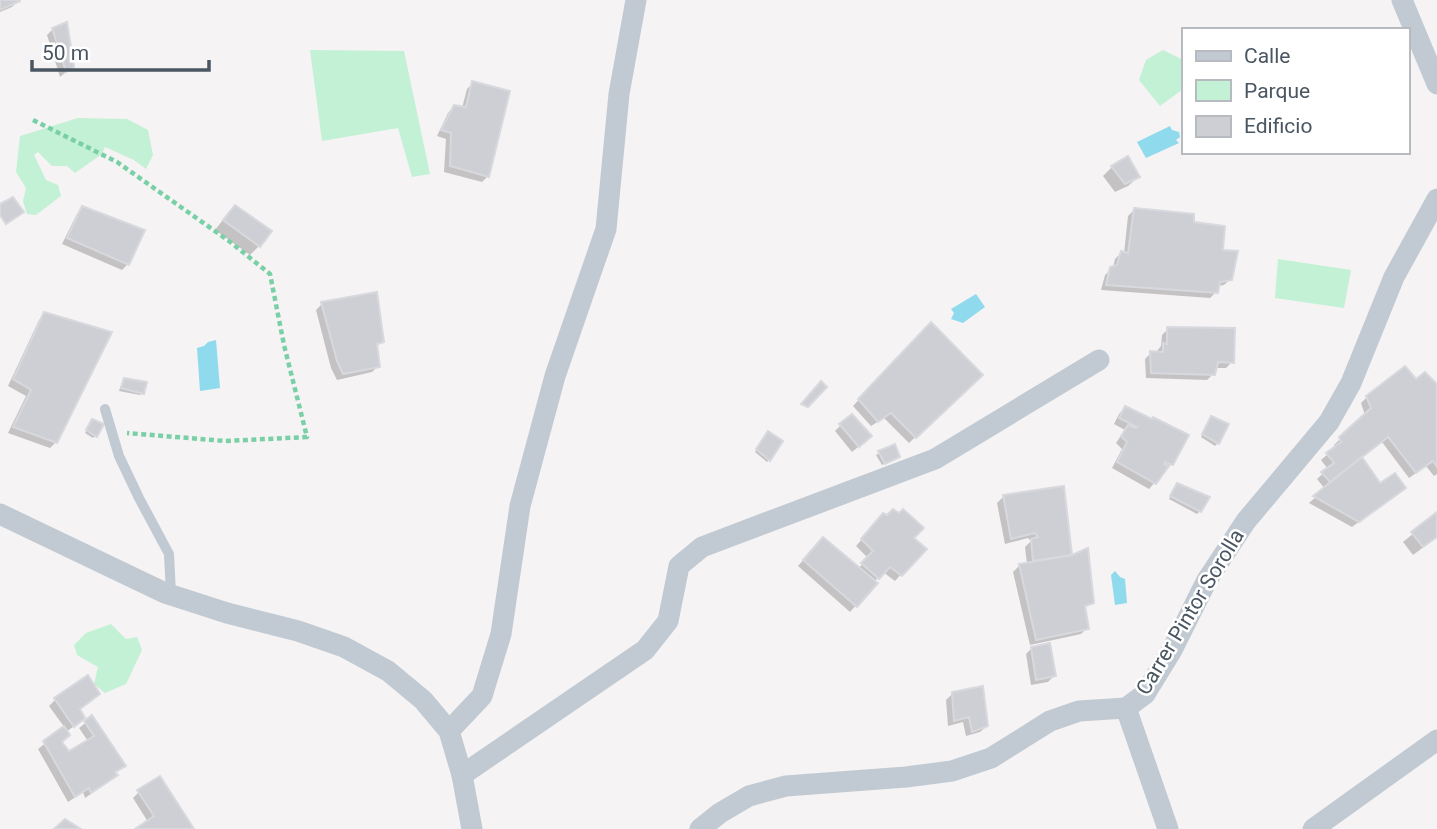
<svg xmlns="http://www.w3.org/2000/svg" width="1437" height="829" font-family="Roboto,sans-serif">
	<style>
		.green { fill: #c3f1d5 }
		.water { fill: #90daee }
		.shadow { fill: #0003 }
		.building { fill: #cdcfd5; stroke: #d7d9de; stroke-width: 2 }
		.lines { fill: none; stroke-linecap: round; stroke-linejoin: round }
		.path { stroke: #7ad0a6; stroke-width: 4.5; stroke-dasharray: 5 3.5; stroke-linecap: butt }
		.service { stroke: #c1cad2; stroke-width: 10 }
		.minor { stroke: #c1cad2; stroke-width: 21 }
		.labels { text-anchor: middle; stroke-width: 5; stroke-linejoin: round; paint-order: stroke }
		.street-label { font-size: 21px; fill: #4a5661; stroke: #fff }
	</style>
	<rect width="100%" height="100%" fill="#f5f3f3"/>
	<g class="green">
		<polygon points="310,50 404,51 430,174 412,177 398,128 322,141"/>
		<polygon points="1163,50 1183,60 1183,89 1160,106 1139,80 1146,60"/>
		<polygon points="78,118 127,119 148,130 153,155 146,169 134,160 105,147 102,154 75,173 67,166 52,166 38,152 34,155 46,180 58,185 61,196 36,215 27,214 23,201 26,188 16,172 20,136"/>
		<polygon points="1278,259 1351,270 1344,308 1275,298"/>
		<polygon points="111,624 126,639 137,637 142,650 126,684 105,693 94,684 98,667 77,655 74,645 86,633"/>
	</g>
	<g class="water">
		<polygon points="1170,126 1172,130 1179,132 1180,137 1176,140 1179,143 1146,158 1137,142"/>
		<polygon points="976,294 985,307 963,323 951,319 954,313 951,309"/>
		<polygon points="216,340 220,388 200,391 197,348 204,346 208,342"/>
		<polygon points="1115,571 1120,577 1125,579 1127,603 1115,605 1111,575"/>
	</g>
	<g class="shadow">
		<polygon points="0,0 18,0 18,1 12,7 0,12"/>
		<polygon points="53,29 73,66 60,77 47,35"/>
		<polygon points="473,83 488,176 482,182 444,172 446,139 437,136 448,113 454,107 462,108 467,89"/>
		<polygon points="1112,167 1138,177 1128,186 1115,192 1103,176"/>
		<polygon points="83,208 128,264 122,270 62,244 77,214"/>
		<polygon points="1134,210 1193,223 1230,279 1224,285 1217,286 1216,292 1210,298 1101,290 1105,275 1113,268 1115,259 1121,253 1124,254 1128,216"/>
		<polygon points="226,216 259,246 250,255 215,230"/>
		<polygon points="322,304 382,341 376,347 378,366 372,372 337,380 331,368 316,310"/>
		<polygon points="45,314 56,442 50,448 8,433 26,396 8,386 39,320"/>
		<polygon points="931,324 980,375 909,443 884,418 871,426 853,406"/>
		<polygon points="1168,329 1232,362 1226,368 1215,368 1213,374 1207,380 1146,378 1145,359 1151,353 1157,353 1157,351 1161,346 1162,335"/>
		<polygon points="124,380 142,393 140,395 119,391 122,382"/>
		<polygon points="1416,381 1437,387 1437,474 1434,476 1426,466 1409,478 1382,442 1361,458 1380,486 1398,493 1352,527 1309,503 1325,489 1317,479 1328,469 1321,460 1335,448 1334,445 1365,415 1361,403 1367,397"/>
		<polygon points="1125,408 1171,464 1149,489 1112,468 1122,449 1116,443 1125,430 1114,424 1119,414"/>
		<polygon points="1209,421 1218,443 1215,446 1201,437"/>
		<polygon points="90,424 95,436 93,438 85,433"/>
		<polygon points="840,426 864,442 852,452 835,431"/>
		<polygon points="766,435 769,460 767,462 755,452"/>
		<polygon points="894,446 898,457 882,465 876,455"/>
		<polygon points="1177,485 1200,511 1197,514 1169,499"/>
		<polygon points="1062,488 1071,557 1092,602 1084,609 1087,628 1081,634 1030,645 1013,572 1019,566 1027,564 1025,547 1031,541 1028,538 1005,544 997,503 1003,497"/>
		<polygon points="1437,514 1437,537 1413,555 1403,542"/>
		<polygon points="877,522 911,538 924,549 895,581 883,572 874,582 876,583 850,612 798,566 817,545 858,569 868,558 856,546"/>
		<polygon points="1032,648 1054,676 1048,682 1031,685 1026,654"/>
		<polygon points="952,694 987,726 980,732 966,736 963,722 948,726 946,700"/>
		<polygon points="55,700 78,710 77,724 66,732 60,742 69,753 88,741 79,728 92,718 123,765 114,774 116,775 110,781 85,798 83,792 68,802 38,749 65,728 49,706"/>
		<polygon points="139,792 192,829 137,829 148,822 133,798"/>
	</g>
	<g class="building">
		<polygon points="0,0 20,0 20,1 0,10"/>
		<polygon points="67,22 74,67 66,72 52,28"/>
		<polygon points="472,81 510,91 489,177 450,166 451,133 441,130 454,105 466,107"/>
		<polygon points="1128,156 1140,177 1125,184 1111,166"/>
		<polygon points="13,197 24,212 6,224 0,215 0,204"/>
		<polygon points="235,205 272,231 260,247 223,220"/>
		<polygon points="82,206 145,230 129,265 67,238"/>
		<polygon points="1134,208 1194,214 1194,222 1225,226 1223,250 1238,251 1232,280 1220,282 1218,293 1106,285 1110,267 1117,265 1121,251 1128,253"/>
		<polygon points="377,292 384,342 377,344 380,367 343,374 337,361 321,302"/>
		<polygon points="44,312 112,332 57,443 13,427 31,390 13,379"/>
		<polygon points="931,322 983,375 916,438 891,413 878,422 858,399"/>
		<polygon points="1167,327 1235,328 1234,363 1218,362 1215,375 1151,373 1150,351 1163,352 1163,343 1167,344"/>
		<polygon points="1405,366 1416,379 1425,372 1437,384 1437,467 1433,461 1416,473 1388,437 1330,482 1321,472 1334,463 1326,453 1341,442 1339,437 1371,408 1366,396"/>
		<polygon points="124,378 147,382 144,394 121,388"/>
		<polygon points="821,381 827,387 808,407 801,404"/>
		<polygon points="1125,406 1152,419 1153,417 1189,435 1173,465 1165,462 1164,464 1169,466 1156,484 1117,462 1127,442 1121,436 1128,425 1135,428 1137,427 1119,418"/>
		<polygon points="852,414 872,436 859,447 839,424"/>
		<polygon points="1211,416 1229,424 1219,444 1202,434"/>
		<polygon points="92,419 104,424 97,437 86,430"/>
		<polygon points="768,431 783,441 770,461 756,449"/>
		<polygon points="895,444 900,457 885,464 878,451"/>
		<polygon points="1362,457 1380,483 1395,473 1406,488 1359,522 1313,496"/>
		<polygon points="1177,483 1210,497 1201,512 1170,496"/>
		<polygon points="1064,486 1072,555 1033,561 1031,539 1038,537 1035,533 1011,539 1003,495"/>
		<polygon points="893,509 899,513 903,509 924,528 914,538 927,549 902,576 890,567 879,579 861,563 873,551 861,539 883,513 887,515"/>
		<polygon points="1437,512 1437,537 1423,547 1411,532"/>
		<polygon points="823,537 878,583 857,607 803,560"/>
		<polygon points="1088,548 1094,603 1085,606 1089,629 1036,640 1019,564 1072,555"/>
		<polygon points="1050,643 1056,676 1036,680 1031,647"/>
		<polygon points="88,675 100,694 80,709 85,718 74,727 54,698"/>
		<polygon points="983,686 988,726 972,732 969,717 954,721 952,692"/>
		<polygon points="92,715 126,766 115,772 118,775 91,793 89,788 75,797 43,741 64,726 70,735 62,742 69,751 94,736 84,721"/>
		<polygon points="160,776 194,829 135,829 154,816 137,790"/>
		<polygon points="65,819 81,829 54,829"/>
	</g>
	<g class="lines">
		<polyline class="path" points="33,120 117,162 229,241 270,274 284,345 307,437 225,441 127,433"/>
		<polyline class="service" points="105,409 119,456 139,498 169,554 171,594"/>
		<g class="minor">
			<polyline points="1402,0 1437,84"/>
			<polyline points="0,514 165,593 227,613 298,631 344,647 388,671 423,700 449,731 462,775 472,829"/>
			<polyline points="1126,708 1168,829"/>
			<polyline points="449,731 482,696 501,634 520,506 555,376 606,229 619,94 636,0"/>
			<polyline points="462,775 645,650 668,621 679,566 702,547 935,459 1099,360"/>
			<polyline points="700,829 720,813 749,796 786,786 906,777 952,771 991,758 1050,721 1079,711 1126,708 1145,694 1172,650 1207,580 1246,521 1329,422 1351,383 1394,277 1437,199"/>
			<polyline points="1313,829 1437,740"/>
		</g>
	</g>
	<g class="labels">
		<g class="street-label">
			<text transform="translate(1190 612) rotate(-59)" y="7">Carrer Pintor Sorolla</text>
		</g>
	</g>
	<rect x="1182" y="28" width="228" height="126" fill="#ffffff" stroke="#b7bbc0" stroke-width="2"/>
	<rect x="1196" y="51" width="35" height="10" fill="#c1cad2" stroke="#b7bbc0" stroke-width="2"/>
	<text x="1244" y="63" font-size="21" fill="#4a5661">Calle</text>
	<rect x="1196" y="80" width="35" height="21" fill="#c3f1d5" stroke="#b7bbc0" stroke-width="2"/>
	<text x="1244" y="98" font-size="21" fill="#4a5661">Parque</text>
	<rect x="1196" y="116" width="35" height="21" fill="#cdcfd5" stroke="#b7bbc0" stroke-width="2"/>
	<text x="1244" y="133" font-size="21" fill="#4a5661">Edificio</text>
	<path d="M32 60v10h177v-10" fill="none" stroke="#4a5661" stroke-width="3.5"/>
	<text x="42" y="60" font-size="21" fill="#4a5661" stroke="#ffffff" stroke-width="5" paint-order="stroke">50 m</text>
</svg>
